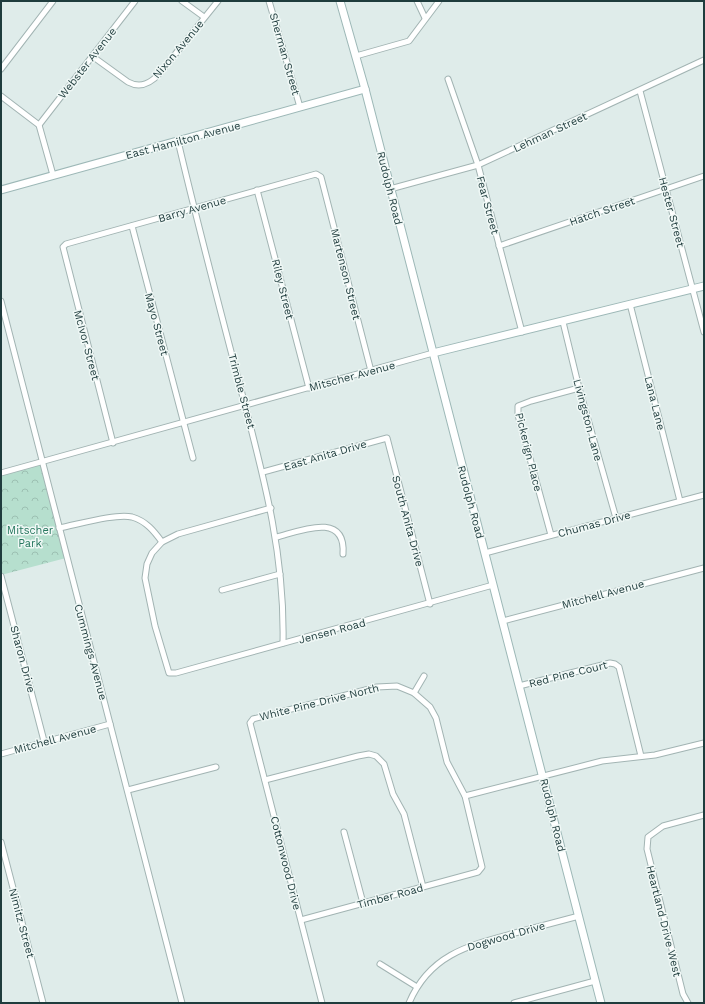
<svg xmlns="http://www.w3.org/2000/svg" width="705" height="1004" font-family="'Work Sans',sans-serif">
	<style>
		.park { fill: url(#park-crowns) }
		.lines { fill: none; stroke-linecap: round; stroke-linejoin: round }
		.street-casing { stroke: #a2b4b3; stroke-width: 7 }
		.secondary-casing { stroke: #9db8b7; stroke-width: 9 }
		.street { stroke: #fff; stroke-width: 5 }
		.secondary { stroke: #fff; stroke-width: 7 }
		.labels { text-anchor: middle; stroke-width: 3; stroke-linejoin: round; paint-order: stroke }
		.street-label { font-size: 11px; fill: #1f3c3d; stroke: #f0f8f6 }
		.park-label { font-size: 11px; fill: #26775e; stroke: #f0f8f6 }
	</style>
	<defs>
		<pattern id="park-crowns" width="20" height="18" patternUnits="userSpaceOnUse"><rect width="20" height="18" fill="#b6dfce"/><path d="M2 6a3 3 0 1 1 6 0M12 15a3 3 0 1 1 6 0" fill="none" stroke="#9cc0b2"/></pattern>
	</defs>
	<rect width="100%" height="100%" fill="#dfecea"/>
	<polygon class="park" points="42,461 66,558 1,575 1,473"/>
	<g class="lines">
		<defs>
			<g id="street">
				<polyline points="182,1 204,17"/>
				<polyline points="269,1 300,107"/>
				<polyline points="417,1 425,18"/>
				<path d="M92 56 128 82C141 89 151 83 160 73L218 1"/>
				<polyline points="356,56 409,41 439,1"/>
				<polyline points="1,69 53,1"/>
				<polyline points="448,79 478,165 522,332"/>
				<polyline points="640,91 704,332"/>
				<polyline points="1,96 39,125 53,175"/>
				<polyline points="39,125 135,1"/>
				<path d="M178 141C197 222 218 302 239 382 262 471 285 551 283 643"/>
				<polyline points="390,189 478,165 704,60"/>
				<polyline points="257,190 309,388"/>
				<polyline points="132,226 193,458"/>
				<polyline points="499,246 704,176"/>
				<polyline points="1,301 182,1003"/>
				<polyline points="630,304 680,501"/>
				<polyline points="563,322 579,388 616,518"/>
				<polyline points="113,443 63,247 66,244 316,174 321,177 371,371"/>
				<polyline points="263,472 387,438 430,604"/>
				<polyline points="1,473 433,353"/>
				<polyline points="271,508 178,534 162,542 152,553 147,564 145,578 155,626 169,673 176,673 493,585"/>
				<path d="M59 528C76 525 116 513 132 517 146 521 154 531 162 542"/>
				<polyline points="551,535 518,415 518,406 531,401 579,388"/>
				<path d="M277 537C300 531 346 511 343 554"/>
				<polyline points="485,553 704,495"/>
				<polyline points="1,576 44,741"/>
				<polyline points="222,590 280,574"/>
				<polyline points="503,621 704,568"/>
				<polyline points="519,686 610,663 615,664 619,667 641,756"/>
				<polyline points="414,693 424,676"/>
				<polyline points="1,754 110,724"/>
				<polyline points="265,780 358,756 369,754 376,756 384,764 393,794 404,814 423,887"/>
				<polyline points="128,790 216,767"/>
				<polyline points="465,796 602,761 655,755 704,743"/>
				<polyline points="344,832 363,903"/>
				<polyline points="1,842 43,1003"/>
				<polyline points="301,920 478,872 482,867 465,796 447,762 436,718 430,707 414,693 397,686 377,687 253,719 250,723 322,1003"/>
				<polyline points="380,964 417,987"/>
				<path d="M409 1003C429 956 466 946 511 934 533 928 556 922 579 916"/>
				<polyline points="514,1003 595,981"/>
				<polyline points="688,1003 683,994 647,849 648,837 663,826 704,815"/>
			</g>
			<g id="secondary">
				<polyline points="340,1 365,89 601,1003"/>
				<polyline points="1,190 365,89"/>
				<polyline points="433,353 704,286"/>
			</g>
		</defs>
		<use href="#street" class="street-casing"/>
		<use href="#secondary" class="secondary-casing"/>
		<use href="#street" class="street"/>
		<use href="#secondary" class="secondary"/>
	</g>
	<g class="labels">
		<g class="street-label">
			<text transform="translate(178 49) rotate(-50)" y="4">Nixon Avenue</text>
			<text transform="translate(285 54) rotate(74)" y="4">Sherman Street</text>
			<text transform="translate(87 63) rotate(-52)" y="4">Webster Avenue</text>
			<text transform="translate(550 132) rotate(-25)" y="4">Lehman Street</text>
			<text transform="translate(183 140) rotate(-15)" y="4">East Hamilton Avenue</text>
			<text transform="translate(390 188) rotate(76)" y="4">Rudolph Road</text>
			<text transform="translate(488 205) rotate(75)" y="4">Fear Street</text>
			<text transform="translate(192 209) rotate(-16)" y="4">Barry Avenue</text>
			<text transform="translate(602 211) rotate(-19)" y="4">Hatch Street</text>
			<text transform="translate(672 212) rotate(75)" y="4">Hester Street</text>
			<text transform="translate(346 274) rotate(76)" y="4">Martenson Street</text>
			<text transform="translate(283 289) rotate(76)" y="4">Riley Street</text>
			<text transform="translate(157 324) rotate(75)" y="4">Mayo Street</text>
			<text transform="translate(87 345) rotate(75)" y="4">McIvor Street</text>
			<text transform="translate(352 376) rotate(-15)" y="4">Mitscher Avenue</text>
			<text transform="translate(242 391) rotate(75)" y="4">Trimble Street</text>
			<text transform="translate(655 403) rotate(76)" y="4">Lana Lane</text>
			<text transform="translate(588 420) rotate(75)" y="4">Livingston Lane</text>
			<text transform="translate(529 452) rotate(76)" y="4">Pickerign Place</text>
			<text transform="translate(325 455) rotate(-16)" y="4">East Anita Drive</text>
			<text transform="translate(471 502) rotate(75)" y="4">Rudolph Road</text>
			<text transform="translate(408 521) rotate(75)" y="4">South Anita Drive</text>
			<text transform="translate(594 524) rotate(-15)" y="4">Chumas Drive</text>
			<text transform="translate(603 594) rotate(-15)" y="4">Mitchell Avenue</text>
			<text transform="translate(332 631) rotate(-15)" y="4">Jensen Road</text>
			<text transform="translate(91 652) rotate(75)" y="4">Cummings Avenue</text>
			<text transform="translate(23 659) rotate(75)" y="4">Sharon Drive</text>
			<text transform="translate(568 674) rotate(-14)" y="4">Red Pine Court</text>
			<text transform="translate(319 702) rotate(-14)" y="4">White Pine Drive North</text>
			<text transform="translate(55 739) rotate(-15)" y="4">Mitchell Avenue</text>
			<text transform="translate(553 815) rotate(76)" y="4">Rudolph Road</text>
			<text transform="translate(286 863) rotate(76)" y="4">Cottonwood Drive</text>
			<text transform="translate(390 896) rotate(-15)" y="4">Timber Road</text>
			<text transform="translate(664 921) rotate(76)" y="4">Heartland Drive West</text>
			<text transform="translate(22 923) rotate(75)" y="4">Nimitz Street</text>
			<text transform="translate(506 936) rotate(-16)" y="4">Dogwood Drive</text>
		</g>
		<g class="park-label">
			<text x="30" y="534">Mitscher<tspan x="30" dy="13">Park</tspan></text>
		</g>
	</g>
	<rect width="705" height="1004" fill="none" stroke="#1f3c3d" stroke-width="4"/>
</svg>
